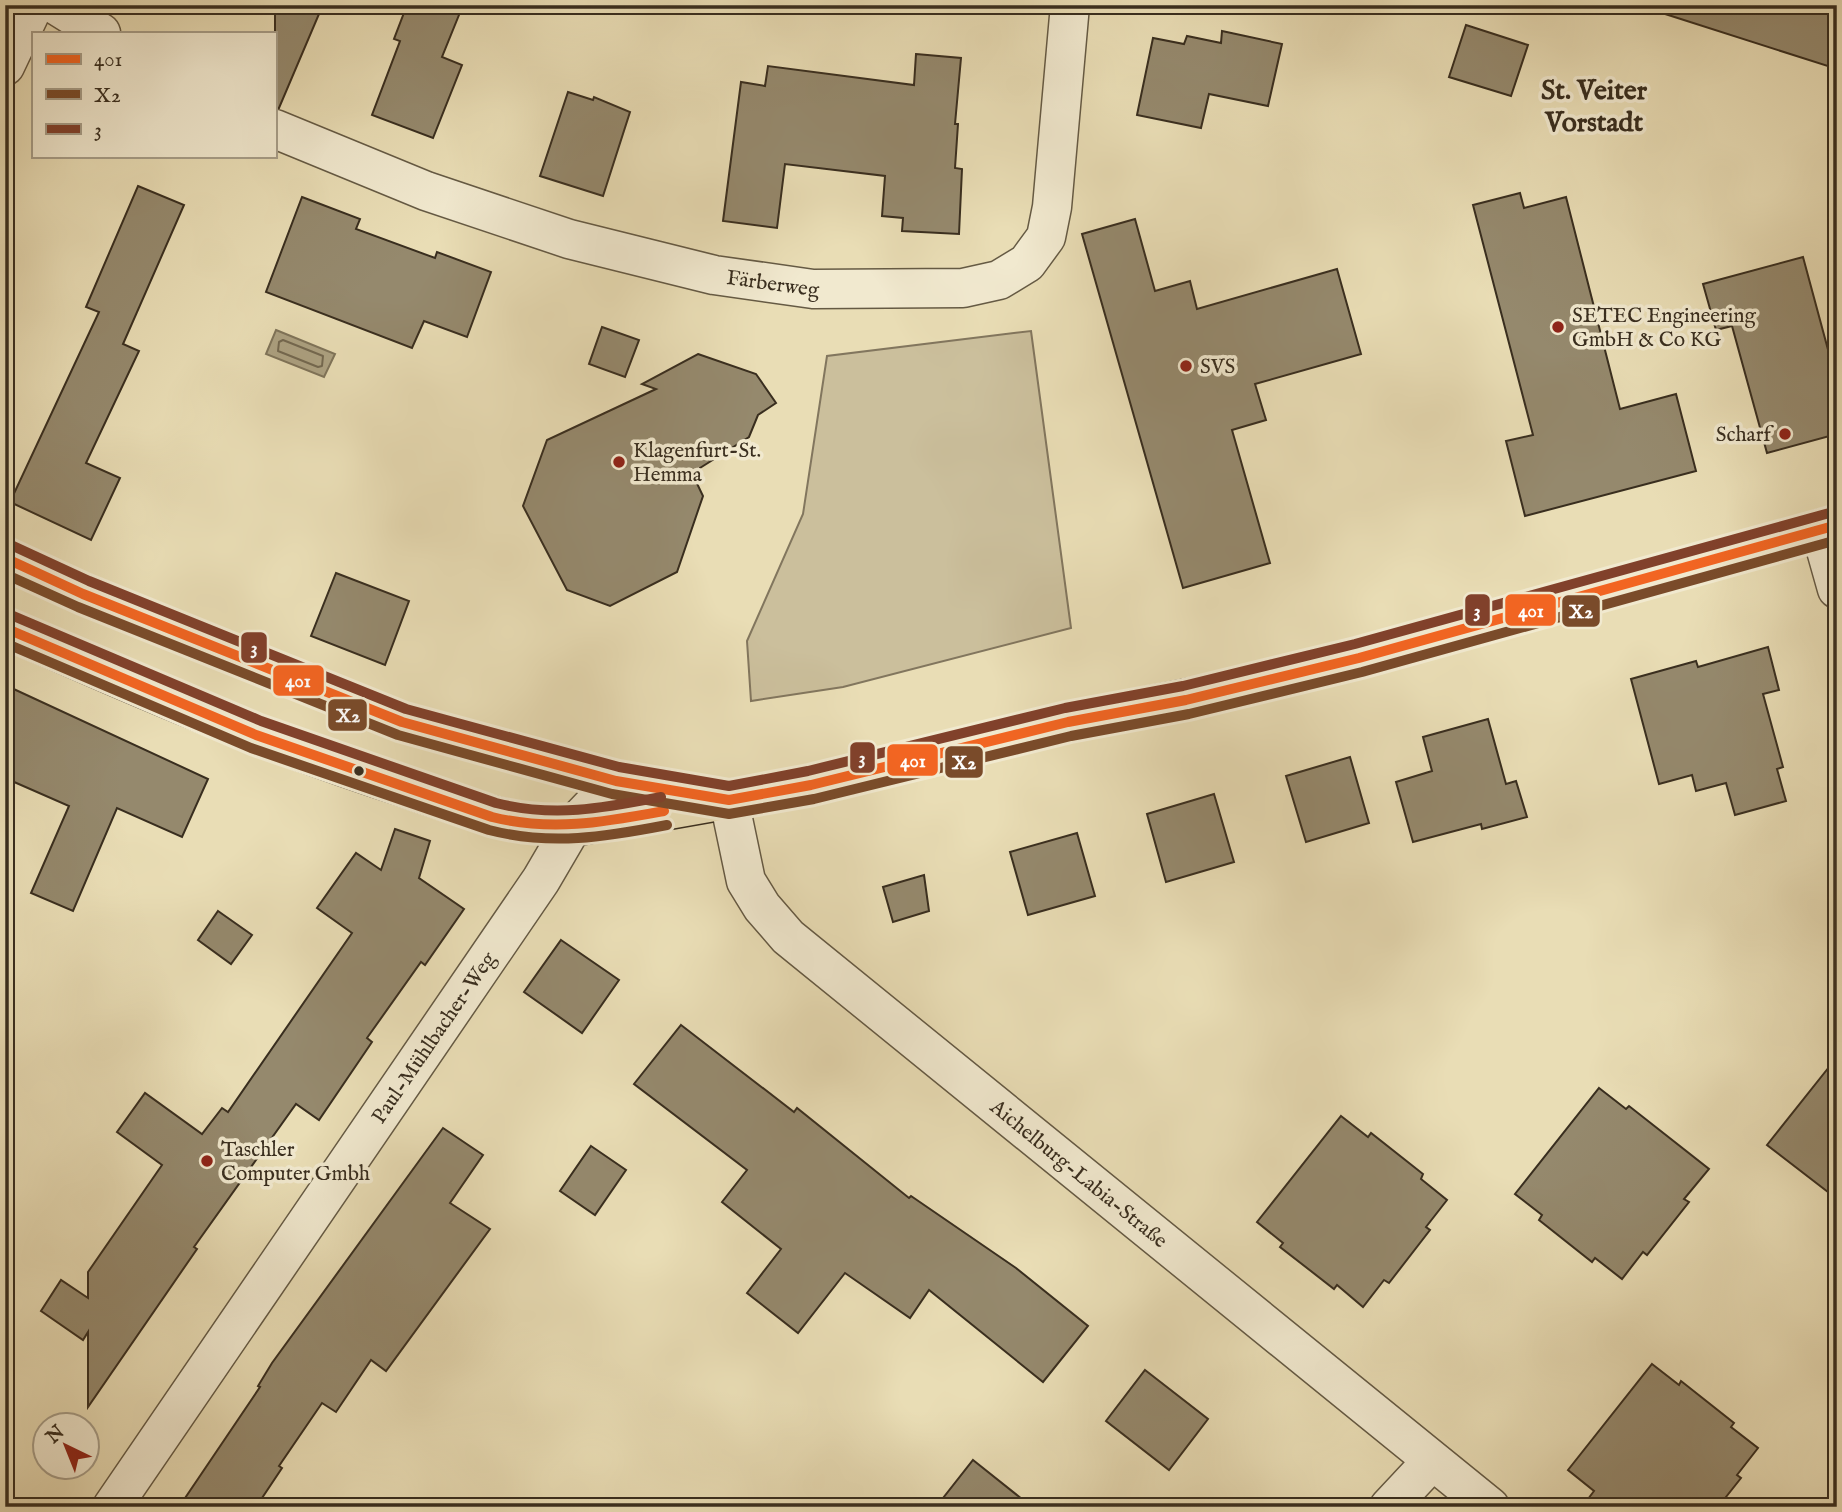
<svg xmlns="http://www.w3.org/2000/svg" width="1842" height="1512" font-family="'IM FELL English',serif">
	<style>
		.green { fill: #cbbf9c; stroke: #82765e; stroke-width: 2 }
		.water { fill: #ada282; stroke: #7f745a; stroke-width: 2 }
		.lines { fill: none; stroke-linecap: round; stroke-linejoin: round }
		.shore { stroke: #736850; stroke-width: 2 }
		.building { fill: #95896d; stroke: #392e1f; stroke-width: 2 }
		.minor-casing { stroke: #655a44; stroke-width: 41 }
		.major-casing { stroke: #392e1f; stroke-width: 41 }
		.minor { stroke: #f1e9cf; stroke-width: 38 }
		.major { stroke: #e9ddb5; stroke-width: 38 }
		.bus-1-casing { stroke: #f1e9cf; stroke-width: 16 }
		.bus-2-casing { stroke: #f1e9cf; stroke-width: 16 }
		.bus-3-casing { stroke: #f1e9cf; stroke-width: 16 }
		.bus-1 { stroke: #f26522; stroke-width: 10 }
		.bus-2 { stroke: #7a4b2a; stroke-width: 10 }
		.bus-3 { stroke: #81412b; stroke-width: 10 }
		.poi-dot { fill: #8f2418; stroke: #f1e9cf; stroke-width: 2.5 }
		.bus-dot { fill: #392e1f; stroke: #f1e9cf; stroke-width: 2.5 }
		.labels { text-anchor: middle; stroke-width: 7; stroke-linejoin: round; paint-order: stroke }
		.street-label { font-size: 21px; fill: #392e1f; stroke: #f1e9cf }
		.poi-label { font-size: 21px; fill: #392e1f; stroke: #f1e9cf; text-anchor: start }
		.district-label { font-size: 28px; font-weight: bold; fill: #392e1f; stroke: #f1e9cf }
		.line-badge { stroke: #f1e9cf; stroke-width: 2.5 }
		.badge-label { font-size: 19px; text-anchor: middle; font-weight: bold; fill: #fff }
	</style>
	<rect width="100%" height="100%" fill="#e9ddb5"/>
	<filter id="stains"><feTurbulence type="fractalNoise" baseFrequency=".00286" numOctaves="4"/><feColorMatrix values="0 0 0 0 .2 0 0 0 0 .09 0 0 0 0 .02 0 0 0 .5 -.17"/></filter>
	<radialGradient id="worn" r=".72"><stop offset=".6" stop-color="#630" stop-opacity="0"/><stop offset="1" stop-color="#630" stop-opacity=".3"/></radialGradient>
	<polygon class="green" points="1031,331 1071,628 843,687 751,701 747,641 803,514 827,356"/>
	<polygon class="water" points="276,330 335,354 324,377 266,354"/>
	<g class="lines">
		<polygon class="shore" points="283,340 323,356 322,366 318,367 278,351 279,342"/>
	</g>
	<g class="building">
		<polygon points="275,5 299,5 319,14 279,108 275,108"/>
		<polygon points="407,5 463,5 442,57 462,65 433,138 372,115 400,41 394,39"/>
		<polygon points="1663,5 1837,5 1837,69 1662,13"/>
		<polygon points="1466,25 1528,45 1511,96 1449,77"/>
		<polygon points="1222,31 1282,44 1268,106 1209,94 1201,128 1137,115 1153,38 1184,44 1187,36 1221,43"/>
		<polygon points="916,54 961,58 955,124 958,124 955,168 962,169 959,234 902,231 903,218 882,216 885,176 785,164 777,228 723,221 741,82 765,86 768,66 914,85"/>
		<polygon points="568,92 593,100 594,97 630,112 603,196 540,176"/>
		<polygon points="138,186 184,205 123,344 139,351 86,463 120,478 91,540 10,502 99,312 86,307"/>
		<polygon points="1520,193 1524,208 1566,197 1620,409 1676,394 1696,471 1525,516 1506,441 1533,435 1473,205"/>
		<polygon points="302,197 360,219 356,229 435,258 437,252 491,272 467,337 424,321 412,348 266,292"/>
		<polygon points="1135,219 1155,291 1190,281 1197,309 1337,269 1361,354 1255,384 1266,420 1232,430 1270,563 1183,588 1082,234"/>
		<polygon points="1803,257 1837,383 1837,434 1767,453 1732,326 1716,330 1703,284"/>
		<polygon points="602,327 639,340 625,377 589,364"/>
		<polygon points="698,354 756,374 776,403 758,415 749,437 692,473 703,496 677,572 610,606 567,590 523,506 547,440 656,389 642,384"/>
		<polygon points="336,573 409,601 385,665 311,636"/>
		<polygon points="1768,647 1779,690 1763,694 1783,767 1777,769 1786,801 1735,815 1726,783 1696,791 1692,775 1659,784 1631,679 1696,661 1698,667"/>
		<polygon points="5,685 208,779 182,837 117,808 73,911 31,893 69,806 5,778"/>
		<polygon points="1488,719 1506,784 1516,781 1527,817 1482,829 1481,824 1413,842 1396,782 1432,771 1423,737"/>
		<polygon points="1350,757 1369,823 1306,842 1286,776"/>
		<polygon points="1214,794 1234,862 1166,882 1147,814"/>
		<polygon points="395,829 430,841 419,878 464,909 425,965 421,962 367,1038 372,1042 319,1120 296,1104 194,1247 197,1249 88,1407 88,1332 83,1340 41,1311 61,1280 88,1298 88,1272 162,1165 117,1132 145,1093 202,1134 222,1108 228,1112 352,933 317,908 356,853 381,870"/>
		<polygon points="1077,833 1095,896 1028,915 1010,852"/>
		<polygon points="924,875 929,911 893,922 883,887"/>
		<polygon points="218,911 252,935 231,964 198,940"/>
		<polygon points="561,940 619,980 582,1033 524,992"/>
		<polygon points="681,1025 794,1112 797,1108 909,1198 911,1196 1016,1268 1088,1326 1043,1382 929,1290 910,1318 845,1273 798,1333 747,1293 781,1249 722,1202 747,1170 634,1084"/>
		<polygon points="1837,1057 1837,1199 1767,1145"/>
		<polygon points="1599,1088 1626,1109 1629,1106 1709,1169 1684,1199 1689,1202 1647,1255 1643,1252 1622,1279 1595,1258 1592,1262 1539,1220 1542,1215 1515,1194"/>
		<polygon points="1341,1116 1368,1137 1371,1133 1423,1174 1421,1179 1447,1200 1426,1227 1430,1230 1389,1283 1384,1280 1363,1307 1337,1285 1334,1289 1280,1247 1283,1243 1257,1222"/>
		<polygon points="443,1128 483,1155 450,1203 490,1229 386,1371 371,1360 336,1412 322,1403 279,1466 282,1468 256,1507 179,1507 260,1387 258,1386 272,1363"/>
		<polygon points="591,1146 626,1170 595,1215 560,1191"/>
		<polygon points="1652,1364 1679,1385 1681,1381 1734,1423 1731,1427 1758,1448 1737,1475 1741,1478 1718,1507 1582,1507 1594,1491 1568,1470"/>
		<polygon points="1145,1370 1208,1419 1169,1470 1106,1421"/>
		<polygon points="973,1460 1032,1507 936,1507"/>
	</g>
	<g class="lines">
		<defs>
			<g id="minor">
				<polyline points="56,5 101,33"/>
				<polyline points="5,66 34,5"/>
				<path id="s1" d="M275 129 426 191 569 239 714 275 813 289 963 288 999 280 1027 263 1046 237 1052 207 1070 5"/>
				<polyline points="1820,529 1837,589"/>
				<path id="s2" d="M729 800 746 881 762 907 788 937 1490 1507"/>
				<path id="s3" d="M112 1507 541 880 572 827 616 781"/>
				<polyline points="1389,1507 1432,1461"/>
			</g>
			<g id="major">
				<polyline points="5,558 83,594 402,722 616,781 700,795"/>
				<path d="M5 628C137 687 269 744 407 788 461 806 514 827 572 827L811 785 1068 722 1238 688 1359 658 1837 525"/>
			</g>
		</defs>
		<use href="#minor" class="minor-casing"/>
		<use href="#major" class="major-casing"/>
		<use href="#minor" class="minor"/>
		<use href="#major" class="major"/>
		<defs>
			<g id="bus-1">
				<polyline points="5,558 83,594 402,722 616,781 729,800 811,785 1068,722 1186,700 1359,658 1837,525"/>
				<path d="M5 628 256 735 492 817C552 832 604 822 664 811"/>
			</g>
			<g id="bus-2">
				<polyline points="5,574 78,607 398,735 612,794 729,814 814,799 1071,736 1189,714 1362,672 1837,540"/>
				<path d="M5 643 251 748 489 830C551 846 605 837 667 825"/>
			</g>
			<g id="bus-3">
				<polyline points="11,545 89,581 406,709 619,767 729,786 808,771 1065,708 1183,686 1355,644 1833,512"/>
				<path d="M11 615 261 721 496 803C554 818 604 808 661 797"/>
			</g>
		</defs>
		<use href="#bus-1" class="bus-1-casing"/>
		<use href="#bus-2" class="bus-2-casing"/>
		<use href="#bus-3" class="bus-3-casing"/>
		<use href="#bus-1" class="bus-1"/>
		<use href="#bus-2" class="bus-2"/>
		<use href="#bus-3" class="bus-3"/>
	</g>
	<g class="poi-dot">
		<circle cx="1558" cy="327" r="7"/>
		<circle cx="1186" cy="366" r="7"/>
		<circle cx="1785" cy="434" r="7"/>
		<circle cx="619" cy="462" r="7"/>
		<circle cx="207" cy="1161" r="7"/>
	</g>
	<circle class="bus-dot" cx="359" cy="771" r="6"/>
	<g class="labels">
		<g class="street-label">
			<text dy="7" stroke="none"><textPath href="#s1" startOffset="523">Färberweg</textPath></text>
			<text dy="7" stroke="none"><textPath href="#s3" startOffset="569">Paul-Mühlbacher-Weg</textPath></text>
			<text dy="7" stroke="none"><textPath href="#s2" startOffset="528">Aichelburg-Labia-Straße</textPath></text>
		</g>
		<g class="poi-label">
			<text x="1572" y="322">SETEC Engineering<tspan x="1572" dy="24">GmbH &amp; Co KG</tspan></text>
			<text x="1200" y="373">SVS</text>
			<text x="1771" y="441" text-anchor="end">Scharf</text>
			<text x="633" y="457">Klagenfurt-St.<tspan x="633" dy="24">Hemma</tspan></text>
			<text x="221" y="1156">Taschler<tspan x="221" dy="24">Computer Gmbh</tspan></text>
		</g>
		<g class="district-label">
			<text x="1594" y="99">St. Veiter<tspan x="1594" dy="32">Vorstadt</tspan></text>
		</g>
	</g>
	<g class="line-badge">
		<rect x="1464" y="593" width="27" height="34" rx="7" fill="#81412b"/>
		<rect x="1504" y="593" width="53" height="34" rx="7" fill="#f26522"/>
		<rect x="1561" y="594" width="40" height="34" rx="7" fill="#7a4b2a"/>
		<rect x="240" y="631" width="28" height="33" rx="7" fill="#81412b"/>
		<rect x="272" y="664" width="53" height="33" rx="7" fill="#f26522"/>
		<rect x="327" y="698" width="41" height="34" rx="7" fill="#7a4b2a"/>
		<rect x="849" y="741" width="27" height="33" rx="7" fill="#81412b"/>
		<rect x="886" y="743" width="53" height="34" rx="7" fill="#f26522"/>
		<rect x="944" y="745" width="40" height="34" rx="7" fill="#7a4b2a"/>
	</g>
	<g class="badge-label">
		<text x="1477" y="617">3</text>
		<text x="1531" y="617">401</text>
		<text x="1581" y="618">X2</text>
		<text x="254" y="654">3</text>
		<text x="298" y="687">401</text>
		<text x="348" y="722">X2</text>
		<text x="862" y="764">3</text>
		<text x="913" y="767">401</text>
		<text x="964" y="769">X2</text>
	</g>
	<rect width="1842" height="1512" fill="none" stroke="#e9ddb5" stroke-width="28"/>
	<rect x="7" y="7" width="1828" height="1498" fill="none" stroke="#392e1f" stroke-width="3.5"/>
	<rect x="14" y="14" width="1814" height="1484" fill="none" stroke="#392e1f" stroke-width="2"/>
	<rect x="32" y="32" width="245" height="126" fill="#f1e9cf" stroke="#a79e89" stroke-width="2"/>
	<rect x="46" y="54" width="35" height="10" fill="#f26522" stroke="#a79e89" stroke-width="2"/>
	<text x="94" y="66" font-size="21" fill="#392e1f">401</text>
	<rect x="46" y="89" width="35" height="10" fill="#7a4b2a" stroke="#a79e89" stroke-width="2"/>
	<text x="94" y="102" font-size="21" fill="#392e1f">X2</text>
	<rect x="46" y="124" width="35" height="10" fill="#81412b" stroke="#a79e89" stroke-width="2"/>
	<text x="94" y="136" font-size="21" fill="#392e1f">3</text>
	<g transform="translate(66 1446) rotate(317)"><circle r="33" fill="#f1e9cf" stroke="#a79e89" stroke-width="2"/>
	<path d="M0-5L12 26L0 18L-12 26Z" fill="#8f2418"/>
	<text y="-10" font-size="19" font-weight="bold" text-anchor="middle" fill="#392e1f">N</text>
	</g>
	<rect width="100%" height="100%" filter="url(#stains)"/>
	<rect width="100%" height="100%" fill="url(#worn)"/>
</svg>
